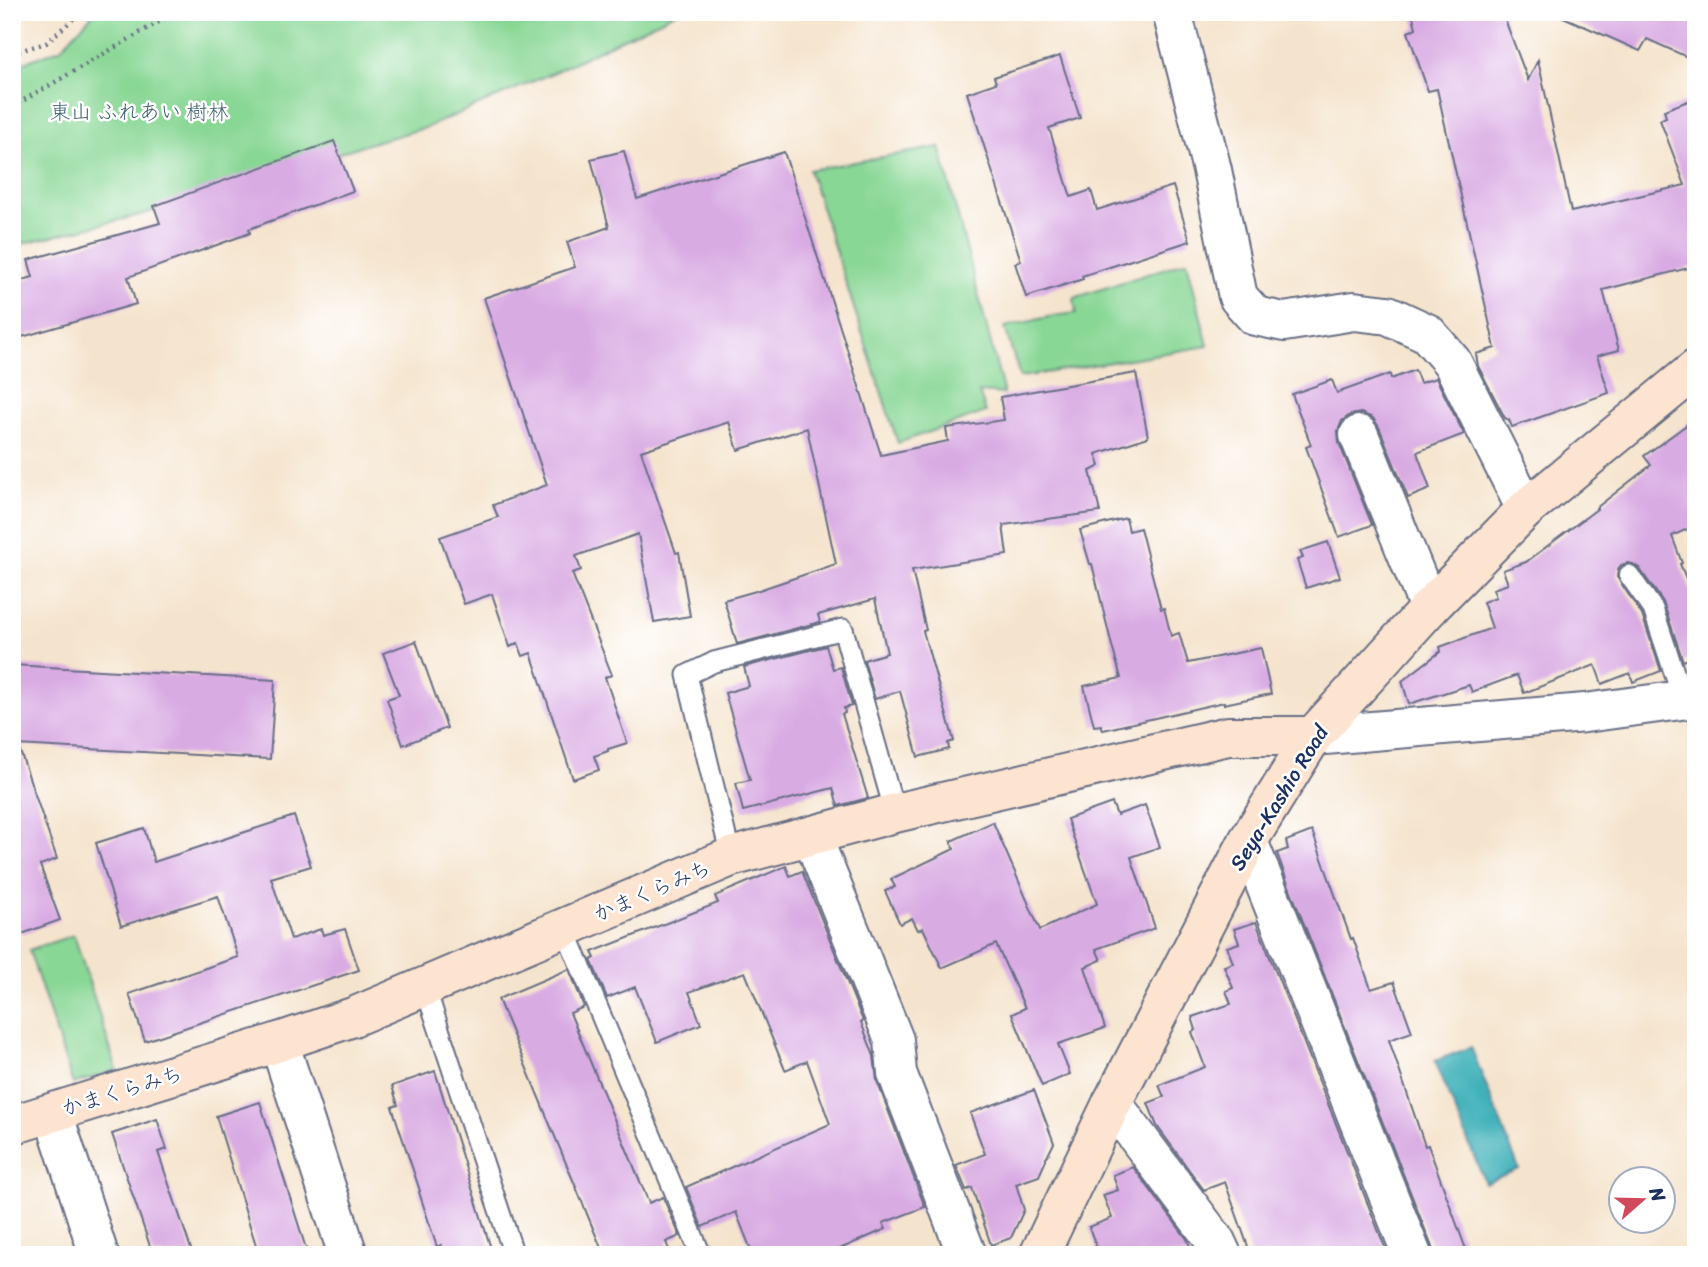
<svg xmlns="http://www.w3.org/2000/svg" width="1708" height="1267" font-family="Sriracha,'Klee One',sans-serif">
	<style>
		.green { fill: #89d795; stroke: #52837a; stroke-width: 2 }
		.water { fill: #41b1b9; stroke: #2e708c; stroke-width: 2 }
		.building { fill: #d9abe3 }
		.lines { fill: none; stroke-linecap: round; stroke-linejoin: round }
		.lane-casing { stroke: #676e85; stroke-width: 23 }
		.street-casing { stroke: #676e85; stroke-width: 42 }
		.secondary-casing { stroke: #676e85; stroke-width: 42 }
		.path { stroke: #676e85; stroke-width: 4.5; stroke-dasharray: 2 5; stroke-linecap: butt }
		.lane { stroke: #fff; stroke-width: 19 }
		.street { stroke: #fff; stroke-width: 38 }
		.secondary { stroke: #fde4d0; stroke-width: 38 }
		.labels { text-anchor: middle; stroke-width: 5; stroke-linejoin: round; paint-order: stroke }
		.park-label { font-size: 21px; fill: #3c616e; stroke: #fff }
		.street-label { font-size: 21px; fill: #1b2f5e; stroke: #fff }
	</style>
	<rect width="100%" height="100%" fill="#fff"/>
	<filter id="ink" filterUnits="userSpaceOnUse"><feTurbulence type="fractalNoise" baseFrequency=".0143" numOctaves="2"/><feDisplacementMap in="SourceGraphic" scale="14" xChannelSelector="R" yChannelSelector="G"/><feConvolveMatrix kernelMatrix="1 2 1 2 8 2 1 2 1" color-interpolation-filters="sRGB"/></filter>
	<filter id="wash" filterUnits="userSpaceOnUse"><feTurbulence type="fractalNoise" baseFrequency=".00686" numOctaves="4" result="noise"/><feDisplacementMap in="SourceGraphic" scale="28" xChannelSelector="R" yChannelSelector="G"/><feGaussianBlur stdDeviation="1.57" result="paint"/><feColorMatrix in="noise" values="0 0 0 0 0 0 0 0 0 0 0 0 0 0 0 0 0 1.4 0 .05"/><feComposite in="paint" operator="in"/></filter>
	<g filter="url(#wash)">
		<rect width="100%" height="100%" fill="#f5e4cd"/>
		<g class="green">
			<polygon points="95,12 677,12 550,74 428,127 357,147 269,177 140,215 12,246 12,67 60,49"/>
			<polygon points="940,147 1004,394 979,392 986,412 898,443 809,170"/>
			<polygon points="1187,261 1208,346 1020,377 1005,327 1053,316 1076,313 1074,298"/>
			<polygon points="74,935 117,1070 73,1084 29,950"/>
		</g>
		<polygon class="water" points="1471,1047 1519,1169 1485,1183 1435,1061"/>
		<g id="blocks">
			<g class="building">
				<polygon points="1412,12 1502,12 1528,80 1538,60 1571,212 1685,185 1660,120 1666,117 1664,110 1696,98 1696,266 1603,290 1619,350 1597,356 1609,393 1512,427 1509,420 1505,418 1478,366 1476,354 1495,348 1437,89 1428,91 1408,32 1416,28"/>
				<polygon points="1552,12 1696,12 1696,61 1647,39 1640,51"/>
				<polygon points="1060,56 1080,118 1049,128 1071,197 1091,190 1097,210 1173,186 1190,241 1082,276 1083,279 1026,297 1015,263 1021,261 967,93 996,83 994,77"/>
				<polygon points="334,141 353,191 249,229 250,233 128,277 136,304 22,337 12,304 12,283 33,277 28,260 160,223 154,206"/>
				<polygon points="624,151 637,199 784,152 881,455 948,441 946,428 1004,420 1000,397 1136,373 1148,437 1096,454 1100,466 1090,471 1100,512 1003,525 1007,555 912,570 926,630 923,631 954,741 948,743 949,749 918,757 900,691 875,699 864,660 887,653 875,599 818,615 820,622 737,644 724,600 756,591 836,564 807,428 738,450 729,422 641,451 676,553 679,552 690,616 654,622 638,534 576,556 581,570 572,573 612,675 605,677 627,743 608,749 608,751 594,756 599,770 573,779 531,653 523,656 518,643 510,647 492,594 464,604 440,537 498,517 493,505 547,485 484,298 575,267 567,242 609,227 591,159"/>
				<polygon points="1415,370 1420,383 1436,378 1464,434 1417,452 1430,489 1408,498 1379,427 1373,418 1361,413 1350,415 1342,421 1338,431 1339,443 1372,525 1339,537 1306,447 1311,445 1292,394 1332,380 1337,393 1390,374 1391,379"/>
				<polygon points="1696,418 1696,525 1672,536 1682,563 1680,564 1696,602 1696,656 1683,661 1663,602 1639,568 1633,564 1627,563 1621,565 1618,569 1617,577 1642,615 1661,671 1633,682 1630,673 1602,684 1595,665 1524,693 1517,675 1472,692 1469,685 1409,704 1402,681 1441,651 1440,647 1492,628 1483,602 1496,597 1493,589 1508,584 1503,570 1526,562 1597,509 1596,508 1651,465 1644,456"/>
				<polygon points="1126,518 1129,531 1140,528 1161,609 1164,608 1171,636 1179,633 1188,663 1261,648 1271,694 1224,704 1224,702 1103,730 1101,725 1094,726 1084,686 1121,678 1112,646 1092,564 1090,564 1080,530"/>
				<polygon points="1328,542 1340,577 1306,588 1297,560 1303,558 1300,551"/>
				<polygon points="416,641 447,728 403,745 387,699 399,695 383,653"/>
				<polygon points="826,646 833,669 841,667 852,706 844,708 845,713 842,714 868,798 838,806 833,788 743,811 736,783 750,780 725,693 749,686 744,667"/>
				<polygon points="12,665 275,680 270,759 18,745 57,859 40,865 60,920 22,934 12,907"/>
				<polygon points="1112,803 1117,815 1145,805 1160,847 1131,857 1155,928 1096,949 1101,960 1085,967 1105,1028 1058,1044 1070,1074 1042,1086 1012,1014 1025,1008 996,944 942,968 923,928 918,930 912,918 900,924 885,891 895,887 891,879 954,849 951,841 993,822 1040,930 1097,904 1067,819"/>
				<polygon points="294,816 311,866 271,878 291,939 321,929 323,935 345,929 359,970 145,1041 129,994 238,957 218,896 121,926 96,843 144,828 154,862"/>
				<polygon points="1312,831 1351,939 1353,938 1371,989 1394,982 1412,1032 1389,1040 1425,1146 1428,1145 1468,1255 1433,1255 1432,1247 1287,881 1277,853 1288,849 1286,841"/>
				<polygon points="786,866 790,876 802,871 863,1021 861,1022 874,1056 877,1081 925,1207 883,1223 886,1229 826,1255 753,1255 736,1212 702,1227 686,1187 830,1124 807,1061 785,1070 745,972 689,992 701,1024 657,1042 635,987 607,998 591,960 595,958 592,952 718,903 715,896"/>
				<polygon points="1256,922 1388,1255 1251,1255 1225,1182 1204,1190 1157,1126 1148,1103 1164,1097 1159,1085 1205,1067 1192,1032 1196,1030 1192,1017 1231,1004 1226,991 1233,988 1224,966 1233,963 1227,947 1239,943 1234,929"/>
				<polygon points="569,969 584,1007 570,1013 649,1203 663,1197 680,1236 666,1242 671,1255 604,1255 498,999"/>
				<polygon points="435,1071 493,1255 444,1255 441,1245 437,1247 419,1192 420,1191 392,1107 398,1105 392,1086"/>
				<polygon points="1034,1090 1054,1143 1047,1157 1046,1158 1046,1160 1039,1176 1016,1184 1024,1210 1011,1238 991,1245 972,1188 966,1190 956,1165 985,1154 970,1113"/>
				<polygon points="260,1102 308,1255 259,1255 216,1116"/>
				<polygon points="157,1119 167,1149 158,1152 193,1255 153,1255 112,1134"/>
				<polygon points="1133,1167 1187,1239 1193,1255 1099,1255 1089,1227 1112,1218 1103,1195 1118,1190 1113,1175"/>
			</g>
		</g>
	</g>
	<g filter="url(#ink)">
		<use href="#blocks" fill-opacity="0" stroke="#676e85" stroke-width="2"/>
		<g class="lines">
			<defs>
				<g id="lane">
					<polyline points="1629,575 1653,609 1683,699"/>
					<polyline points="731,857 687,675 714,662 843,629 895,813"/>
					<polyline points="565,929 701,1255"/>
					<polyline points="425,987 514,1255"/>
				</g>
				<g id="street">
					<polyline points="1172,12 1212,170 1238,297 1255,316 1284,322 1354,311 1388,315 1427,333 1452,362 1526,509"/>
					<polyline points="1359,435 1429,608"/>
					<polyline points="1313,736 1585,713 1696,698"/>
					<polyline points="812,836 894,1040 897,1073 967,1255"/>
					<polyline points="1248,841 1412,1255"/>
					<polyline points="279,1042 348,1255"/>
					<polyline points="1112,1103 1216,1242 1222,1255"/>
					<polyline points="53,1113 99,1255"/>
				</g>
				<g id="secondary">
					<polyline points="12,1125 279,1042 353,1017 731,857 895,813 1228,736 1313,736"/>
					<polyline points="1039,1255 1112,1103 1248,841 1313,736 1429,608 1526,509 1696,369"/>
				</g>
			</defs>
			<use href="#lane" class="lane-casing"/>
			<use href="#street" class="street-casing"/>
			<use href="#secondary" class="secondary-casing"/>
			<g class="path">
				<polyline points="12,19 20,12"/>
				<polyline points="12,53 46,43 81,12"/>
				<polyline points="12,107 176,12"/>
			</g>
			<use href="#lane" class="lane"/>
			<use href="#street" class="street"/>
			<use href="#secondary" class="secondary"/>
		</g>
	</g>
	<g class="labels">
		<g class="park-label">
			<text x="139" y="119">東山 ふれあい 樹林</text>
		</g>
		<g class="street-label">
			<text transform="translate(1279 798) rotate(-58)" y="7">Seya-Kashio Road</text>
			<text transform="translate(652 891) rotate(-23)" y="7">かまくらみち</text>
			<text transform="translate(122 1091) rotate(-17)" y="7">かまくらみち</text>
		</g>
	</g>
	<rect width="1708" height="1267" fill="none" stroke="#fff" stroke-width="42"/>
	<g transform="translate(1642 1200) rotate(70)"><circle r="33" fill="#ffffff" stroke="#a4acbf" stroke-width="2"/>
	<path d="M0-5L12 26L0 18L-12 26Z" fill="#d1495b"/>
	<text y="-10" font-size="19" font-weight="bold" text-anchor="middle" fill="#1b2f5e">N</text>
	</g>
</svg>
